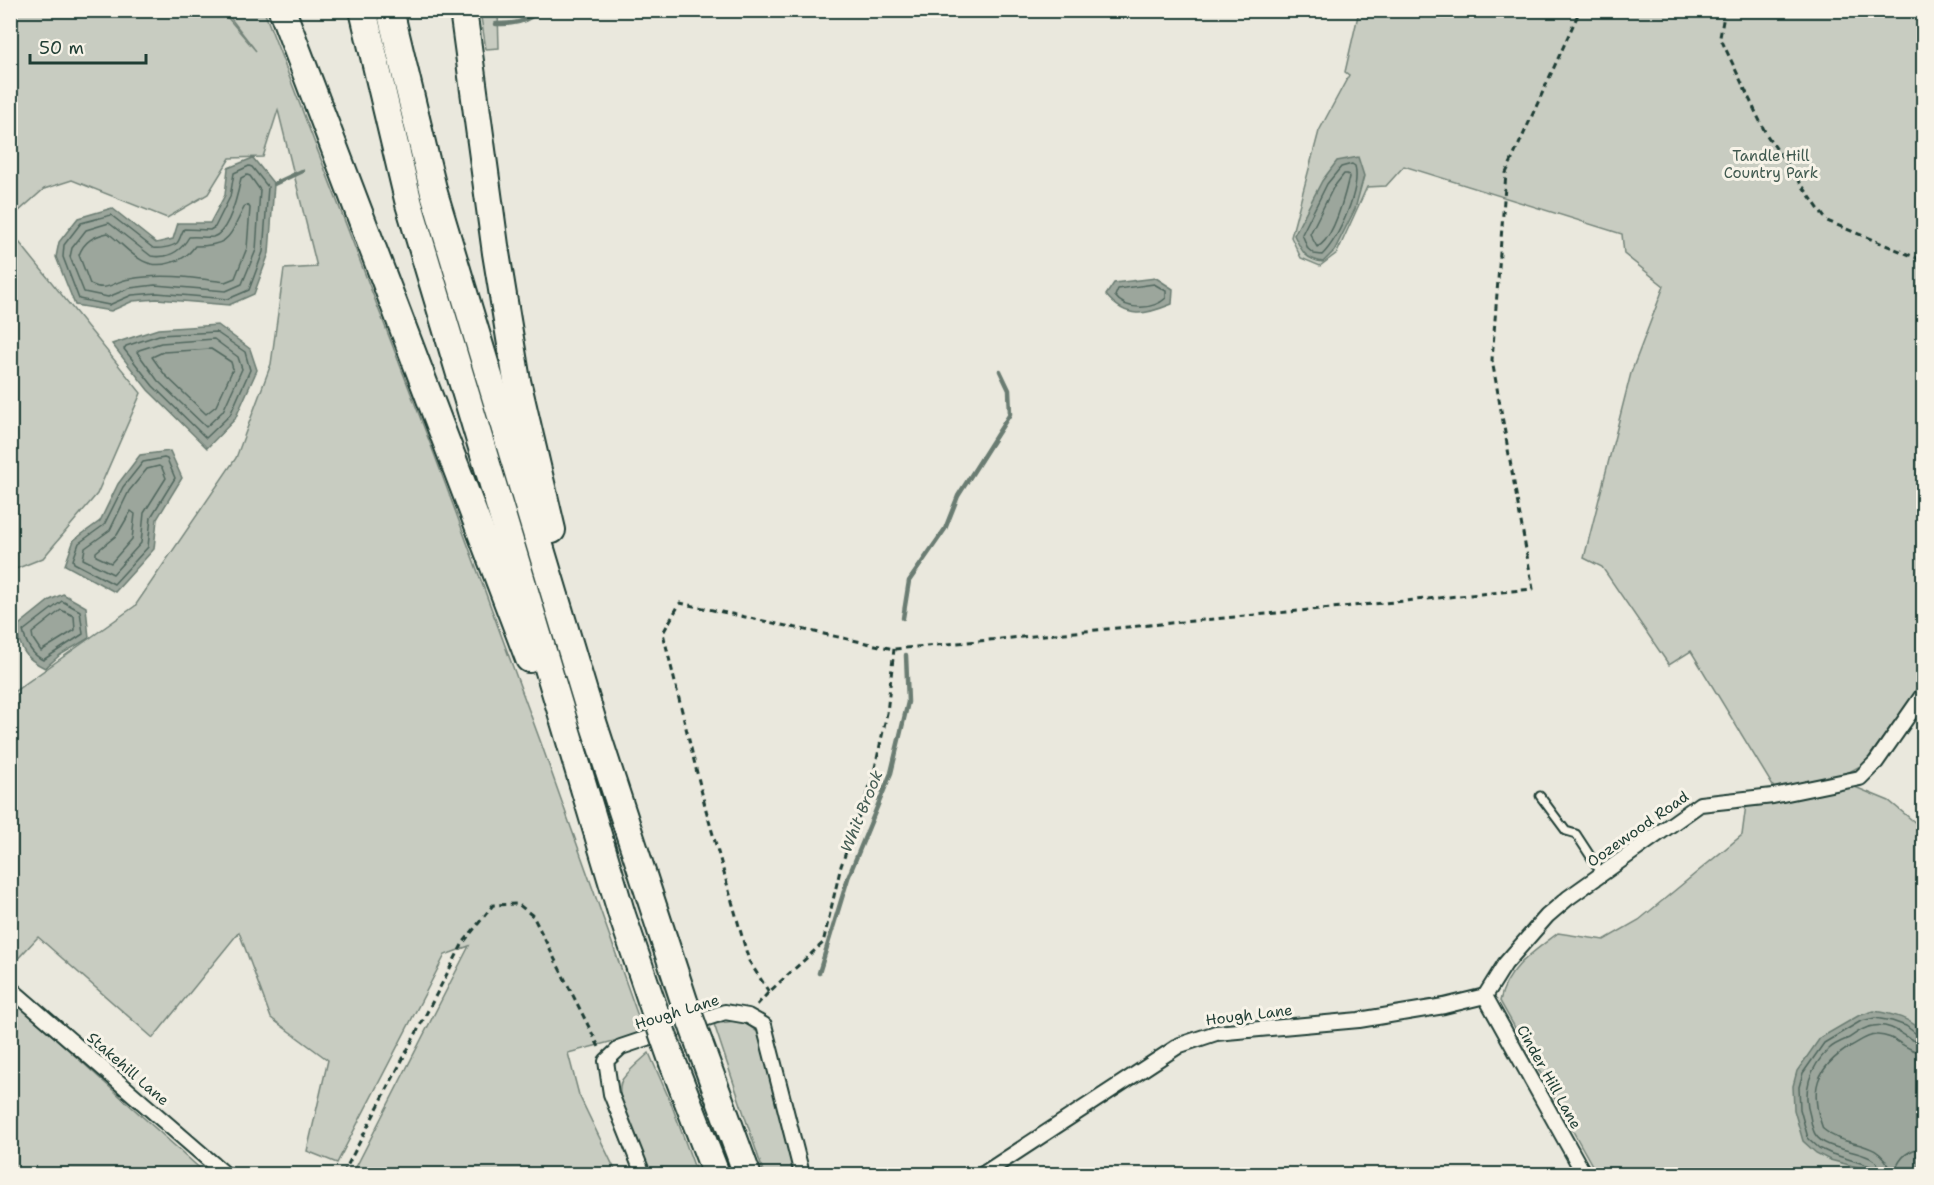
<svg xmlns="http://www.w3.org/2000/svg" width="1934" height="1185" font-family="'Shantell Sans',sans-serif">
	<style>
		.green { fill: #c8ccc1; stroke: #74847a; stroke-width: 1.5 }
		.water { fill: #9ca69c; stroke: #6a7c72; stroke-width: 1.5 }
		.lines { fill: none; stroke-linecap: round; stroke-linejoin: round }
		.shore { stroke: #51675e; stroke-width: 1.5 }
		.stream { stroke: #6a7c72; stroke-width: 4.5 }
		.service-casing { stroke: #1f3d34; stroke-width: 11 }
		.minor-casing { stroke: #1f3d34; stroke-width: 18 }
		.motorway-casing { stroke: #1f3d34; stroke-width: 30 }
		.path { stroke: #1f3d34; stroke-width: 3; stroke-dasharray: 6 4.5; stroke-linecap: butt }
		.service { stroke: #f7f3e8; stroke-width: 7 }
		.minor { stroke: #f7f3e8; stroke-width: 14 }
		.motorway { stroke: #f7f3e8; stroke-width: 26 }
		.motorway-bridge-casing { stroke: #1f3d34; stroke-width: 30; stroke-linecap: butt }
		.motorway-bridge { stroke: #f7f3e8; stroke-width: 26 }
		.labels { text-anchor: middle; stroke-width: 6; stroke-linejoin: round; paint-order: stroke }
		.park-label { font-size: 15px; fill: #415a50; stroke: #f7f3e8 }
		.street-label { font-size: 15px; fill: #1f3d34; stroke: #f7f3e8 }
		.water-label { font-size: 16px; font-style: italic; fill: #445c53; stroke: #f7f3e8 }
	</style>
	<rect width="100%" height="100%" fill="#eae8dd"/>
	<filter id="ink" filterUnits="userSpaceOnUse"><feTurbulence type="fractalNoise" baseFrequency=".0167" numOctaves="2"/><feDisplacementMap in="SourceGraphic" scale="12" xChannelSelector="R" yChannelSelector="G"/><feConvolveMatrix kernelMatrix="1 2 1 2 8 2 1 2 1" color-interpolation-filters="sRGB"/></filter>
	<g filter="url(#ink)">
		<g class="green">
			<polygon points="11,11 222,11 256,51 225,11 264,11 435,456 541,743 644,1033 568,1053 579,1095 617,1174 353,1173 469,946 445,955 337,1163 307,1151 328,1060 271,1018 239,932 153,1038 38,937 11,966 11,694 135,606 236,458 271,364 284,269 317,267 278,110 263,157 230,158 208,194 167,218 72,180 44,189 11,218"/>
			<polygon points="480,11 498,11 499,48 486,49"/>
			<polygon points="1359,11 1923,11 1923,682 1864,764 1840,777 1774,788 1691,651 1669,665 1602,567 1584,558 1631,373 1664,286 1624,254 1622,234 1404,166 1386,186 1367,187 1337,253 1320,266 1301,258 1291,237 1319,131 1349,75 1345,72"/>
			<polygon points="11,232 141,393 97,494 43,558 11,571"/>
			<path d="M1855 787 1889 801 1923 829V1174H1597L1500 1001C1506 969 1533 952 1558 933L1604 940 1639 920 1742 835 1746 805Z"/>
			<polygon points="11,998 206,1174 11,1174"/>
			<polygon points="741,1020 760,1034 796,1174 764,1174 714,1024"/>
			<path d="M649 1053 671 1103 697 1174H648C640 1157 612 1096 622 1080 629 1070 640 1061 649 1053Z"/>
		</g>
		<g class="water">
			<path d="M1358 157 1364 176 1355 209 1334 251 1323 262C1304 259 1302 251 1294 235L1322 181 1337 161Z"/>
			<polygon points="253,158 274,184 269,253 254,294 229,305 157,299 133,301 111,311 75,305 56,257 59,242 78,218 112,208 156,243 173,239 178,223 210,223 225,195 228,168"/>
			<path d="M1156 278 1173 289 1172 304C1145 315 1127 320 1106 295L1114 283Z"/>
			<polygon points="218,325 250,349 257,370 235,419 207,448 148,390 112,344 158,329"/>
			<polygon points="170,451 182,478 157,519 154,549 115,592 65,565 74,540 100,521 118,484 140,455"/>
			<path d="M63 594 86 607 89 638 60 655 45 668C24 658 22 650 15 628L50 600Z"/>
			<path d="M1874 1011C1892 1014 1913 1018 1923 1034V1170L1913 1174H1873L1857 1167 1830 1160 1816 1153 1803 1141 1794 1110 1793 1086 1797 1071 1820 1038 1858 1016Z"/>
		</g>
		<g class="lines">
			<g class="shore">
				<path d="M1352 164 1355 166C1361 189 1339 238 1322 255L1314 254 1308 249 1302 234 1327 184 1341 167Z"/>
				<path d="M249 166 252 167 268 187 263 252 249 290 228 299 157 293 132 295 109 305 79 299 63 257 64 245 81 223 111 215 153 248C159 249 172 247 177 243 180 240 181 233 184 229L210 230 215 227 230 197 234 173Z"/>
				<path d="M1344 174H1348L1349 177C1345 194 1334 240 1317 247L1310 234 1333 188Z"/>
				<path d="M247 175 250 176 260 190 256 250 242 284 226 291 155 285 130 288 108 297 84 292 70 257 72 248 86 230 109 223 151 256C169 259 181 251 189 237 197 236 206 238 213 237 230 232 238 193 241 178Z"/>
				<path d="M248 205 250 208 247 248 235 278 225 282C194 278 162 273 130 279 113 281 108 293 90 284L79 255C84 241 94 236 108 233 128 248 142 271 169 263 181 260 188 256 195 246 232 246 229 235 245 206Z"/>
				<path d="M1154 284 1166 291V298C1153 310 1126 311 1115 296L1118 289Z"/>
				<polygon points="216,332 245,352 250,370 230,415 206,438 153,386 124,349 126,346 159,335"/>
				<polygon points="214,339 238,357 242,369 223,411 206,427 158,381 137,352 139,350 161,343"/>
				<polygon points="211,349 231,362 233,369 216,406 206,414 165,375 152,357 163,352"/>
				<polygon points="164,458 167,459 175,478 151,517 148,547 114,584 74,563 73,560 79,543 104,525 123,487 143,462"/>
				<polygon points="159,466 162,468 166,478 144,513 141,543 113,574 83,559 85,548 110,530 129,491 147,469"/>
				<polygon points="131,511 135,514 132,539 111,563 96,556 96,552 117,535"/>
				<path d="M62 601 80 611 83 634 43 660C31 654 26 644 23 631Z"/>
				<polygon points="61,610 74,616 75,630 41,651 33,639 32,633"/>
				<path d="M1924 1053C1906 1052 1895 1034 1876 1035 1867 1035 1859 1042 1851 1046 1815 1068 1809 1090 1823 1129 1848 1151 1876 1135 1892 1172L1895 1171C1900 1157 1908 1149 1924 1148"/>
				<polyline points="1874,1174 1873,1170 1870,1166 1832,1154 1819,1148 1808,1138 1800,1109 1799,1087 1803,1073 1824,1043 1861,1021 1875,1018 1892,1021 1906,1026 1919,1036 1924,1036"/>
				<path d="M1881 1174C1880 1146 1828 1156 1815 1134 1812 1129 1811 1121 1810 1116 1802 1091 1810 1067 1829 1049 1834 1044 1842 1041 1849 1038 1856 1033 1864 1027 1873 1026 1896 1022 1908 1043 1924 1044"/>
			</g>
			<g class="stream">
				<path d="M496 24C512 24 527 23 539 10"/>
				<polyline points="274,184 302,171"/>
				<polyline points="903,618 909,581 945,529 958,496 1010,414 1009,390 1000,371"/>
				<polyline points="819,973 848,878 891,773 908,702 906,655"/>
			</g>
			<defs>
				<polyline id="service" points="1540,796 1566,831 1576,834 1602,874"/>
				<g id="minor">
					<polyline points="10,988 225,1174"/>
					<polyline points="1485,996 1505,964 1547,916 1568,898 1700,804 1773,796 1860,778 1876,762 1924,693"/>
					<polyline points="1485,996 1584,1174"/>
					<polyline points="643,1174 611,1094 606,1061 621,1047 725,1012 748,1016 764,1025 802,1174"/>
					<polyline points="983,1174 1180,1045 1216,1033 1359,1020 1444,1006 1485,996"/>
				</g>
				<g id="motorway">
					<polyline points="282,10 529,659"/>
					<polyline points="363,10 409,204 622,915 655,1012"/>
					<polyline points="390,10 434,193 592,719 685,1004"/>
					<polyline points="463,10 496,253 517,381 552,530"/>
					<polyline points="699,1043 747,1174"/>
					<polyline points="673,1063 716,1174"/>
				</g>
			</defs>
			<use href="#service" class="service-casing"/>
			<use href="#minor" class="minor-casing"/>
			<use href="#motorway" class="motorway-casing"/>
			<g class="path">
				<polyline points="1725,10 1720,37 1766,134 1827,221 1924,261"/>
				<polyline points="769,992 749,961 706,810 663,633 680,603 894,649 1533,589 1492,360 1506,173 1580,10"/>
				<polyline points="757,1005 769,992 823,943 841,866 873,777 887,713 894,649"/>
				<polyline points="343,1174 463,943 493,905 518,904 533,916 600,1049"/>
			</g>
			<use href="#service" class="service"/>
			<use href="#minor" class="minor"/>
			<use href="#motorway" class="motorway"/>
			<defs>
				<g id="motorway-bridge">
					<polyline points="685,1004 699,1043"/>
					<polyline points="655,1012 673,1063"/>
				</g>
			</defs>
			<use href="#motorway-bridge" class="motorway-bridge-casing"/>
			<use href="#motorway-bridge" class="motorway-bridge"/>
		</g>
	</g>
	<g class="labels">
		<g class="park-label">
			<text x="1771" y="161">Tandle Hill<tspan x="1771" dy="17">Country Park</tspan></text>
		</g>
		<g class="street-label">
			<text transform="translate(1638 829) rotate(-35)" y="5">Oozewood Road</text>
			<text transform="translate(677 1012) rotate(-17)" y="5">Hough Lane</text>
			<text transform="translate(1249 1015) rotate(-7)" y="5">Hough Lane</text>
			<text transform="translate(128 1069) rotate(41)" y="5">Stakehill Lane</text>
			<text transform="translate(1549 1077) rotate(61)" y="5">Cinder Hill Lane</text>
		</g>
		<g class="water-label">
			<text transform="translate(861 811) rotate(-68)" y="6">Whit Brook</text>
		</g>
	</g>
	<rect width="1934" height="1185" fill="none" stroke="#f7f3e8" stroke-width="36"/>
	<rect x="18" y="18" width="1898" height="1149" fill="none" stroke="#1f3d34" stroke-width="2" filter="url(#ink)"/>
	<path d="M30 54v9h116v-9" fill="none" stroke="#1f3d34" stroke-width="3"/>
	<text x="39" y="54" font-size="18" fill="#1f3d34" stroke="#f7f3e8" stroke-width="4.5" paint-order="stroke">50 m</text>
</svg>
